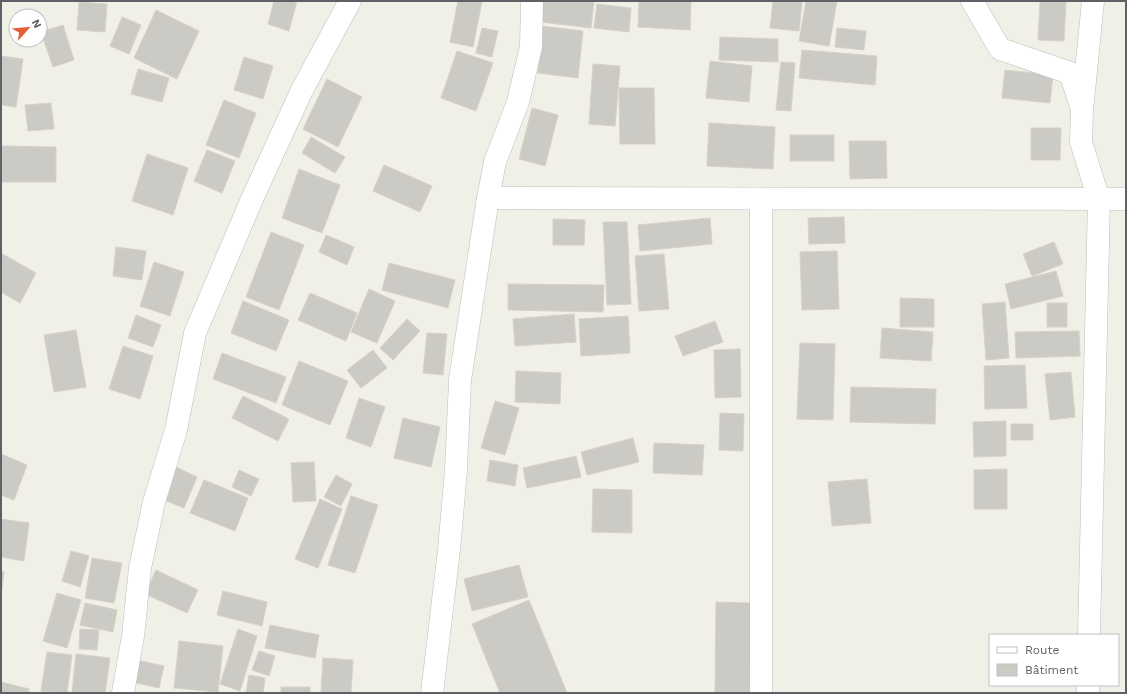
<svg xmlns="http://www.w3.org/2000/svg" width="1127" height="694" font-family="'Work Sans',sans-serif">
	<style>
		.building { fill: #cccac4; stroke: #d5d2c6 }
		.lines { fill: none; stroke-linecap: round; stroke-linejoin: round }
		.street-casing { stroke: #bcbdc2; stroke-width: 23 }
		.street { stroke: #fff; stroke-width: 22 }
	</style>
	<rect width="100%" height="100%" fill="#f0f0e7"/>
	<g class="building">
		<polygon points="274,1 297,1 289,31 268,24"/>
		<polygon points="458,1 482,1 473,47 450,42"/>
		<polygon points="543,1 594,1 591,28 541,22"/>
		<polygon points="639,1 691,1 690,30 638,27"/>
		<polygon points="773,1 802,1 799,31 770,28"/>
		<polygon points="806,1 837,1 829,46 799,41"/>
		<polygon points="1040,1 1066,1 1064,41 1038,40"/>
		<polygon points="79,2 107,4 105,32 77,30"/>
		<polygon points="597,4 631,8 629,32 594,28"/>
		<polygon points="156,10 199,31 177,79 134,58"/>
		<polygon points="122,17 141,25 129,54 110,46"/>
		<polygon points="63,25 74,60 53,67 41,32"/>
		<polygon points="542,26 583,31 578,78 538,73"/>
		<polygon points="482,28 498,31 492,57 476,53"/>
		<polygon points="837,28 866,31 864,50 835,47"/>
		<polygon points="720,37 778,39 778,62 719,60"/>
		<polygon points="802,50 877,56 875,85 799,78"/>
		<polygon points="457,51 493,63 476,111 441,98"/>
		<polygon points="1,56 23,59 16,107 1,105"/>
		<polygon points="244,57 273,66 263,99 234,90"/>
		<polygon points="710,61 752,66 749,102 706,98"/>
		<polygon points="781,62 795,63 791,111 776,110"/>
		<polygon points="593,64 620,66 615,126 589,124"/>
		<polygon points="138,69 169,78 162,102 131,94"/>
		<polygon points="1005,70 1053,75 1050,103 1002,98"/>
		<polygon points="327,79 362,97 338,147 303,129"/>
		<polygon points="619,88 654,88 655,144 620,144"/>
		<polygon points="224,100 256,113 239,158 206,145"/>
		<polygon points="51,103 54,129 28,131 25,105"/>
		<polygon points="532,108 558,115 545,166 519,159"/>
		<polygon points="709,123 775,127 773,169 707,166"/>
		<polygon points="1031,128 1061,128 1060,160 1031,160"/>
		<rect x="790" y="135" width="44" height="26"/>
		<polygon points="311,137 345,157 335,173 302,153"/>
		<polygon points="849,141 886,141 887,178 850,179"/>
		<polygon points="1,146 56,147 56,182 1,182"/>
		<polygon points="207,150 235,161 222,193 194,181"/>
		<polygon points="147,154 188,168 173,215 132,201"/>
		<polygon points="384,165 432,186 420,212 373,191"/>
		<polygon points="299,169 340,185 322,233 282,218"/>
		<polygon points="844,217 845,243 809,244 808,218"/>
		<polygon points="710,218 712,244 640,251 638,225"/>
		<polygon points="553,219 585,220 584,245 553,245"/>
		<polygon points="603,222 627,222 631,304 607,305"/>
		<polygon points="271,232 304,245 279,310 246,297"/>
		<polygon points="326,235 354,247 347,265 319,252"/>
		<polygon points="1054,242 1063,264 1032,276 1023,254"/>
		<polygon points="116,247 146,251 142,280 113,276"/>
		<polygon points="837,251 839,309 802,310 800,252"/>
		<polygon points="1,253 36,273 20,303 1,292"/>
		<polygon points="664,254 669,309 639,311 635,256"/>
		<polygon points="154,262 184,272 170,316 140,306"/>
		<polygon points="389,263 455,280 448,308 382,290"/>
		<polygon points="1056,271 1063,296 1011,309 1005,284"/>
		<polygon points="508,284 604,285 603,312 508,310"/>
		<polygon points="369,289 395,301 377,343 351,332"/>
		<polygon points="310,293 357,313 346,341 298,320"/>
		<polygon points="900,298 934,299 934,327 900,327"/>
		<polygon points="243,301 289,320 276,351 231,333"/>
		<polygon points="1005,302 1009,358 986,360 982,304"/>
		<rect x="1047" y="303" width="20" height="24"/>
		<polygon points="574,314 576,342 515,346 513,319"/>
		<polygon points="136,315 161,325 153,347 128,338"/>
		<polygon points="628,316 630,353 581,356 579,319"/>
		<polygon points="407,319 420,331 393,360 380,348"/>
		<polygon points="715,321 723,342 683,356 675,336"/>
		<polygon points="882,328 933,332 931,361 880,358"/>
		<polygon points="76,330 86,387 54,392 44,335"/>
		<polygon points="1079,331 1080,356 1016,358 1015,332"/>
		<polygon points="427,333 447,334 443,375 423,373"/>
		<polygon points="800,343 835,344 833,420 797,419"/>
		<polygon points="123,346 153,356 140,399 109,389"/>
		<polygon points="740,349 741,397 715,398 714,350"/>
		<polygon points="373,350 387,368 361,388 347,370"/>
		<polygon points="222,353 286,377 276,403 213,379"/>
		<polygon points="299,361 348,381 330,425 282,405"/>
		<polygon points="1025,365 1027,408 985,409 984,366"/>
		<polygon points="516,371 561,373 560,404 515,402"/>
		<polygon points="1071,372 1075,417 1050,420 1045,374"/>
		<polygon points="851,387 936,389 935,424 850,422"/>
		<polygon points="243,396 289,419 278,441 232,418"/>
		<polygon points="359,398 385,407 371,447 346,438"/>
		<polygon points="495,401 519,408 505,455 481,448"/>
		<polygon points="720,413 744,414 743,451 719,450"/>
		<polygon points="403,418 440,427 431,467 394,458"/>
		<polygon points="1006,421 1006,456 974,457 973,422"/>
		<rect x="1011" y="424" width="22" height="16"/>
		<polygon points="633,438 639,462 587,475 581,452"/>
		<polygon points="654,443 704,445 702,475 653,473"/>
		<polygon points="1,454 27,465 14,500 1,495"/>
		<polygon points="576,456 581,477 527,488 523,468"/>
		<polygon points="490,460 518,465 515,486 487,481"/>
		<polygon points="314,462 316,501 293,502 291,463"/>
		<polygon points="176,467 197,477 184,508 162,499"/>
		<polygon points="1007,469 1007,509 974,509 974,470"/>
		<polygon points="239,470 259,479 251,496 232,487"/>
		<polygon points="336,475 352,484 341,506 324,497"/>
		<polygon points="867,479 871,523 832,526 828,482"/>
		<polygon points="204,480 248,498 235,531 190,513"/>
		<polygon points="593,489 632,490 632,533 592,532"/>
		<polygon points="351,496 378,505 355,573 328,565"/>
		<polygon points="320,499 342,509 318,568 295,559"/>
		<polygon points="1,519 29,523 24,561 1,557"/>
		<polygon points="71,551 89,556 80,587 62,581"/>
		<polygon points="92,558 122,563 114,603 85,598"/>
		<polygon points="519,565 528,597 472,611 464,579"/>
		<polygon points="156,570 198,590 187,613 145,594"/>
		<polygon points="1,571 4,572 1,597"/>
		<polygon points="223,591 267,602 262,626 217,615"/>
		<polygon points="57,593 81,600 67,648 43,641"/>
		<polygon points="529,600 567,693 500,693 472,624"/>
		<polygon points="716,602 751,603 750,693 715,693"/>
		<polygon points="85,603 117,610 113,632 80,625"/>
		<polygon points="270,625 319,635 315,658 265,648"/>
		<polygon points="80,629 99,630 97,650 79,649"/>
		<polygon points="238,629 257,636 240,691 220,684"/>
		<polygon points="179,641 223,646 218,692 174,688"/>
		<polygon points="259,651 275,656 269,676 252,670"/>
		<polygon points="47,652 72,655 67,693 41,691"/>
		<polygon points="76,654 110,658 105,693 72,693"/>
		<polygon points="323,658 353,660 351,693 321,693"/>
		<polygon points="136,660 164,666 159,688 132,682"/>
		<polygon points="249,675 265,678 263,693 246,693"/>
		<polygon points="1,682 29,689 28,693 1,693"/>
		<rect x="281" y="687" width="29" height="6"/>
	</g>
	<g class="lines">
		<defs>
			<g id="street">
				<polyline points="972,1 1000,49 1070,73 1082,109 1081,142 1099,200 1089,635"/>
				<polyline points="1083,101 1093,1"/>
				<polyline points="488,198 1126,199"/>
				<polyline points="761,199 761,693"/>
				<polyline points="123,693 133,636 140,568 154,502 176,430 195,333 252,199 302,90 350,1"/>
				<polyline points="432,693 449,550 456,470 460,380 488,198 495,162 518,102 531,47 532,1"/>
				<polyline points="1088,693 1088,685"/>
			</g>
		</defs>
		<use href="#street" class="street-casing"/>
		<use href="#street" class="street"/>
	</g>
	<rect width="1127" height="694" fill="none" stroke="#5f6167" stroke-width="4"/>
	<rect x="989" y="634" width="130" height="52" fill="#ffffff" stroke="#bfc0c2"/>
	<rect x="997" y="647" width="20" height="6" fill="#ffffff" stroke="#bfc0c2"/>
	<text x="1025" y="654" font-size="12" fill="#5f6167">Route</text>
	<rect x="997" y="664" width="20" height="12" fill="#cccac4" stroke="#bfc0c2"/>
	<text x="1025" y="674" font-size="12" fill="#5f6167">Bâtiment</text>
	<g transform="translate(28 28) rotate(63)"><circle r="19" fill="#ffffff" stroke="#bfc0c2"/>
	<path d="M0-3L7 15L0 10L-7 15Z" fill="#e56039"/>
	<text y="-6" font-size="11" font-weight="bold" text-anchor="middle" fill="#5f6167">N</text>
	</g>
</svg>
